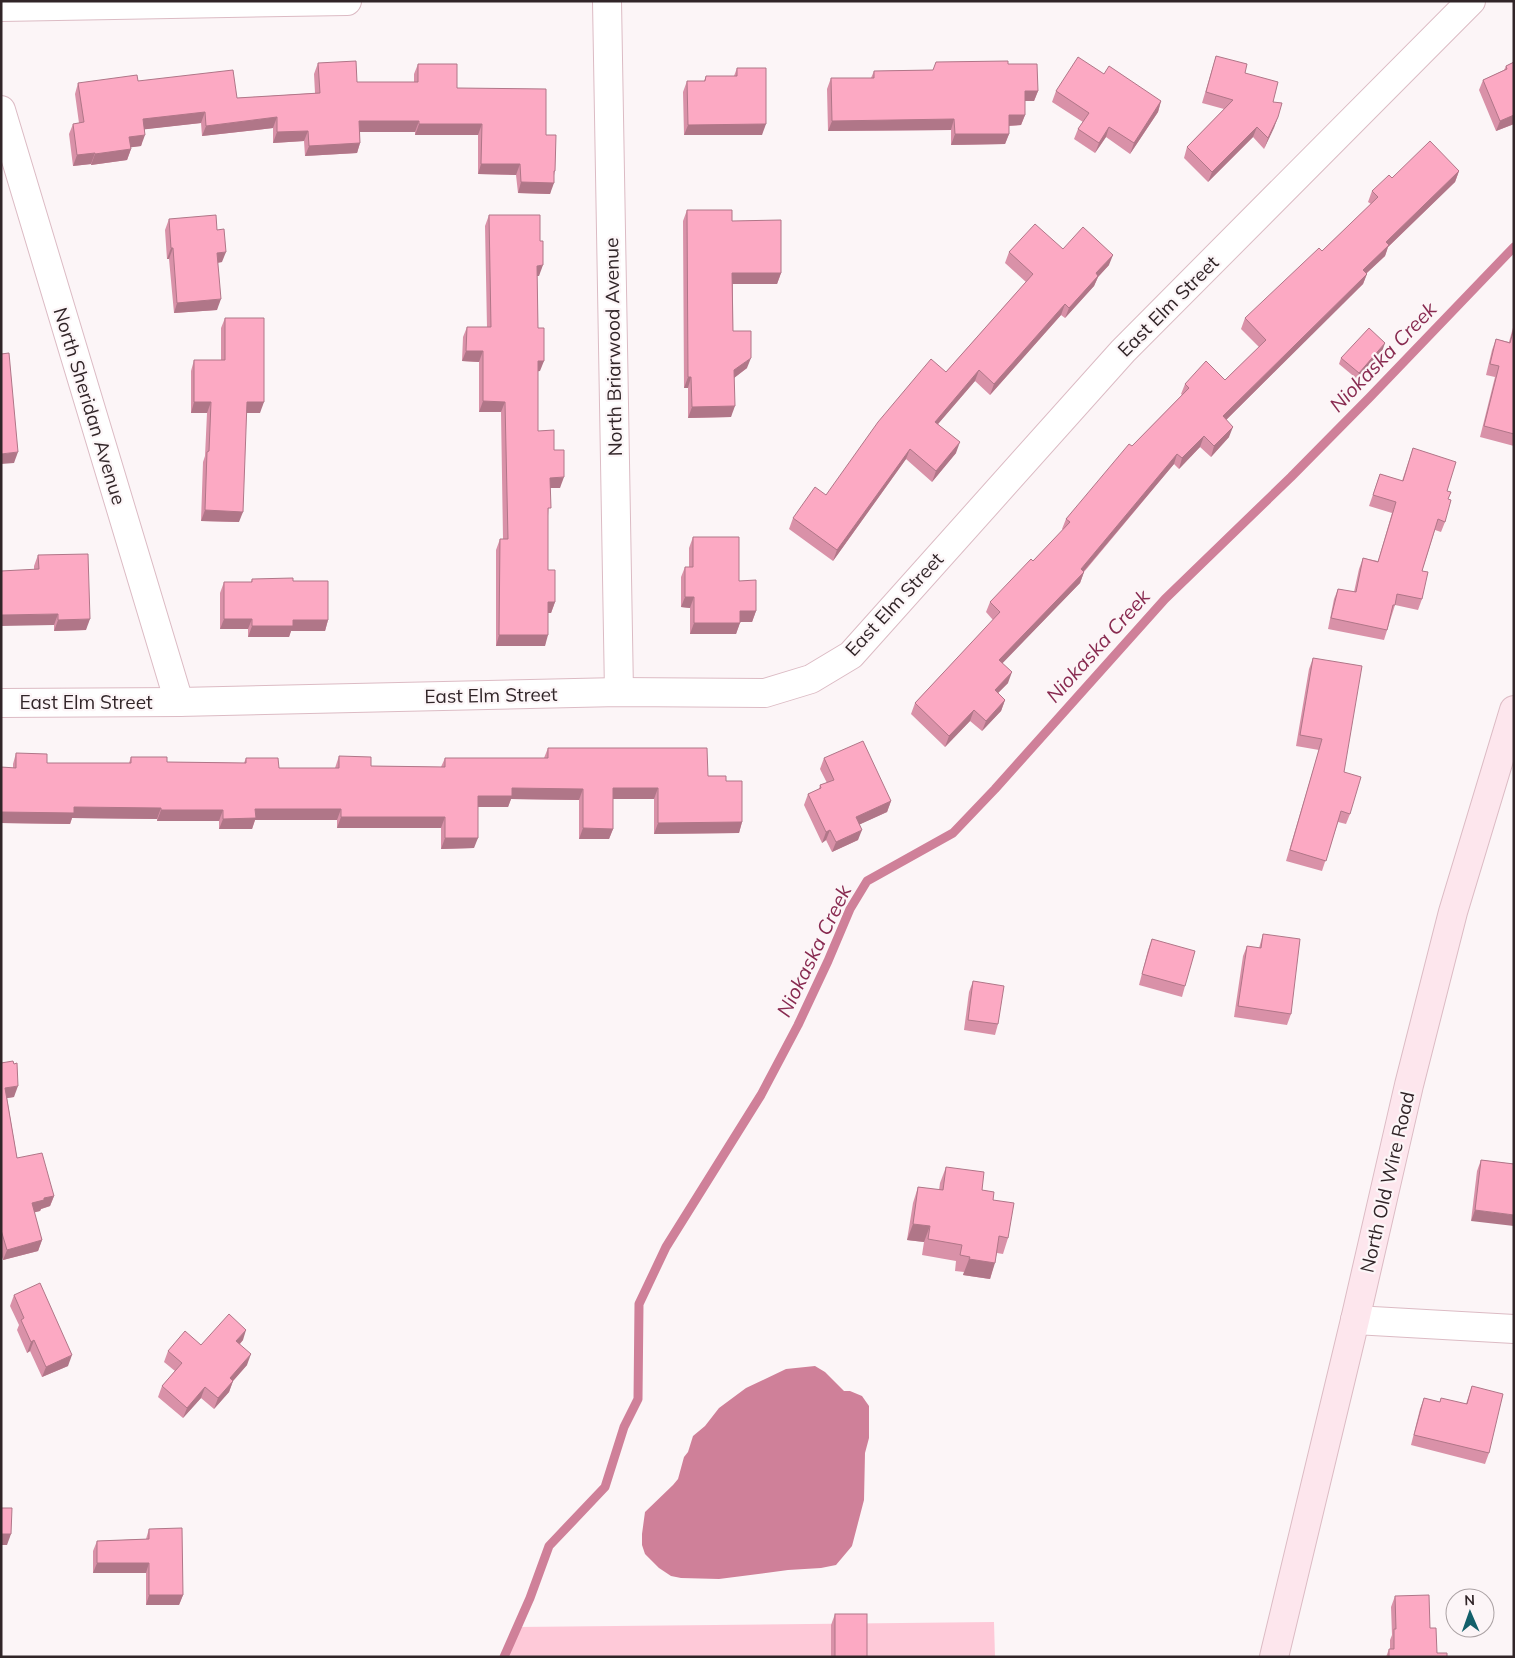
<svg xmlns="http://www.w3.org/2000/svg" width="1515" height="1658" font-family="Mulish,sans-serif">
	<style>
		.green { fill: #fec9d8 }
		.water { fill: #cf8099 }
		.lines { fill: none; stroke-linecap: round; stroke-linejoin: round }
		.stream { stroke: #cf8099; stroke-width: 9 }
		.street-casing { stroke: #dcbbc4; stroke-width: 30 }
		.secondary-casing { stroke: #dcbbc4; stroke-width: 30 }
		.street { stroke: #fff; stroke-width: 28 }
		.secondary { stroke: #fde6ed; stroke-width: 28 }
		.wall { fill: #d991a8 }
		.shaded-wall { fill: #b07688 }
		.building { fill: #fca9c3; stroke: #b07688 }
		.labels { text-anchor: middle; stroke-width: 4.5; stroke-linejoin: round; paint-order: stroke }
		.street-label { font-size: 19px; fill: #312528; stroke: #fcf5f7 }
		.water-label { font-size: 20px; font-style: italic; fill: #882a50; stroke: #fcf5f7 }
	</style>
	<rect width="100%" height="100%" fill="#fcf5f7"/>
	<polygon class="green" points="994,1622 995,1657 504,1657 517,1627"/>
	<polygon class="water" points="815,1366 825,1372 844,1391 850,1391 862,1396 869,1406 869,1438 865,1453 864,1500 852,1546 836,1565 821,1568 788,1570 719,1579 681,1578 671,1576 659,1568 645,1554 642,1545 642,1534 645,1512 673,1485 678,1479 684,1457 688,1452 693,1436 705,1426 719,1408 746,1388 786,1369"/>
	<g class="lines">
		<polyline class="stream" points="504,1657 530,1598 549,1546 605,1487 624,1427 638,1399 639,1304 666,1247 761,1095 798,1025 828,961 850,909 867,881 953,833 995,789 1165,599 1291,477 1370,397 1514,247"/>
		<defs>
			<g id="street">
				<polyline points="607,1 619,692"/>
				<polyline points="1,7 347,1"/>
				<polyline points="1,110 179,702"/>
				<polyline points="1,703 179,702 619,692 765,693 811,679 851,655 1123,351 1471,1"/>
				<polyline points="1355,1320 1514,1329"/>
			</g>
			<polyline id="secondary" points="1274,1657 1355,1320 1409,1085 1453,912 1514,710"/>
		</defs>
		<use href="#street" class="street-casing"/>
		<use href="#secondary" class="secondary-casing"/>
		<use href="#street" class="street"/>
		<use href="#secondary" class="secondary"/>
	</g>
	<g class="wall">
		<polygon points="1216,56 1245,73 1273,102 1278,117 1264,149 1253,137 1208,182 1184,158 1187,147 1224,109 1202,103"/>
		<polygon points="1514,62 1514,124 1496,131 1479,90 1483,80 1504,70 1506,66"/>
		<polygon points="318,63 357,82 414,82 414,74 418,64 457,88 546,135 555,171 550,194 518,193 516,175 478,174 478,135 415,135 415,132 360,132 360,143 357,153 305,156 304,141 273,143 273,128 202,136 201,123 145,129 141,146 131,147 131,149 127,160 91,165 91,164 73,166 69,134 73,124 79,123 75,94 78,83 138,81 237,98 315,93 314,74"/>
		<polygon points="1008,64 1038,91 1034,101 1025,101 1025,115 1021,125 1009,126 1009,134 1005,144 951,145 951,130 828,131 827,89 831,78 871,78 874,71 933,70"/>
		<polygon points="737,68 762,135 684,135 683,92 687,81 704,81 706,76 734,76"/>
		<polygon points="1104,74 1161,101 1158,112 1130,154 1106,137 1095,153 1074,139 1078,129 1083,122 1052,102 1056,91"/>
		<polygon points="1459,171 1455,182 1388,247 1385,256 1367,273 1363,284 1226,420 1229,437 1211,457 1200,447 1179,469 1174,464 1084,572 1080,583 1002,663 1008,683 998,693 1005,700 1001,711 982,731 970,721 945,747 911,714 915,703 993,620 986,612 990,602 1033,561 1063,530 1062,529 1066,519 1132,446 1182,395 1181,394 1185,384 1225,380 1259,347 1241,329 1245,318 1322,251 1371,204 1368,202 1372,191 1392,178"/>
		<polygon points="687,210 732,221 781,273 777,284 733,284 733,331 747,368 734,378 731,417 688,418 688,388 684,388 683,221"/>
		<polygon points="489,215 539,276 537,276 538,328 540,371 538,371 538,431 554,450 560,488 550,488 548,516 548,570 555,602 551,613 548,613 545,646 496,646 496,550 500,539 503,539 501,412 479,412 479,362 462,361 463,337 467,327 487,327 485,226"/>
		<polygon points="169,219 217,230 222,262 218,263 217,310 174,313 169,259 167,259 165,230"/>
		<polygon points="1063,249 1109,265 1098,277 1094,286 1065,318 1061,315 990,395 975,381 938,424 956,453 932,482 906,459 833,561 789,529 793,518 826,495 946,372 1026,282 1005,263 1009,252"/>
		<polygon points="225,318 260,413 246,413 239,522 201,521 203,462 205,456 207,413 191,413 191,371 194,360 221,360 221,328"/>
		<polygon points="1514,324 1514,446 1480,437 1495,377 1486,375 1492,350 1496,339 1509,342"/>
		<polygon points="1383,349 1357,379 1339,364 1341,358"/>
		<polygon points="1413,448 1447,491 1448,499 1445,522 1441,532 1435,530 1422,571 1422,599 1418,610 1395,605 1384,640 1328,629 1334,599 1338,589 1354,592 1359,569 1363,558 1378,561 1392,513 1369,506 1380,474 1402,481"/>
		<polygon points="693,537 739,581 756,611 752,622 740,622 736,634 690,634 690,608 681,607 681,577 685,567 689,567 689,548"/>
		<polygon points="38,555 86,630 54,631 54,625 34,569 34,566"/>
		<polygon points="252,579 293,581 328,620 325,631 291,631 289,637 248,637 248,629 220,629 220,593 224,582 251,582"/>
		<polygon points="1313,658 1344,772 1350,814 1346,824 1338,822 1322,871 1286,861 1319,750 1296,746 1309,669"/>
		<polygon points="548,748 708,776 726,781 742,822 739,833 654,834 654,799 613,799 613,829 609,839 579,839 579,800 511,799 508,807 478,807 474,848 441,849 441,828 337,828 337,820 255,820 252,829 219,829 219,821 157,821 157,819 72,818 70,824 1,823 1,767 13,768 13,764 16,753 47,763 129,763 131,757 167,762 244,763 246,758 279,768 335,768 339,756 371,766 441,767 445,758 544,758"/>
		<polygon points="824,758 891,801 887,812 860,824 858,840 832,852 826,840 822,843 804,805 808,794 819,789 820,785 827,783 820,769"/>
		<polygon points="1263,934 1291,1014 1287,1025 1234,1017 1243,956 1247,946 1259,948"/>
		<polygon points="1152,939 1185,986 1182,997 1139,985 1148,950"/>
		<polygon points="973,981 998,1024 995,1035 964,1030 969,992"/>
		<polygon points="1,1062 14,1097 7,1098 17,1158 54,1196 50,1206 41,1209 40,1211 34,1212 42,1240 38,1251 3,1260 1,1254"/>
		<polygon points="1481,1160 1514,1164 1471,1221 1477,1171"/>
		<polygon points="946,1167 982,1190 993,1200 1008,1238 1003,1254 997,1253 990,1279 963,1275 964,1272 955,1271 956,1261 922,1255 924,1242 907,1240 913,1203 918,1187 939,1190 940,1183"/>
		<polygon points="14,1295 68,1366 42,1377 30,1351 27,1353 17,1330 19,1325 10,1306"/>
		<polygon points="243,1340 240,1344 247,1365 233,1381 229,1392 214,1409 201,1398 183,1418 158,1397 162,1386 175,1371 164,1362 168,1351 201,1345"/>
		<polygon points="1472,1386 1489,1453 1485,1464 1411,1445 1420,1409 1424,1398 1439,1402 1466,1404"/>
		<polygon points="149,1529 183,1595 179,1605 146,1605 146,1573 93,1573 93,1551 97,1541 146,1539"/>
		<polygon points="1395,1596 1430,1628 1437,1653 1447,1657 1386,1657 1389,1649 1390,1649 1390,1640 1392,1635 1391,1607"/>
		<polygon points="835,1614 867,1657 831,1657 831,1625"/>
	</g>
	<g class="shaded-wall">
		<polygon points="1025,91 1038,91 1034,101 1021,101"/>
		<polygon points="1161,101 1158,112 1130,154 1134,143"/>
		<polygon points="205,112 201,123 139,130 143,119"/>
		<polygon points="1009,115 1025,115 1021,125 1005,126"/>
		<polygon points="1514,115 1514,124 1496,131 1500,121"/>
		<polygon points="277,117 273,128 202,136 206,126"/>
		<polygon points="1278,117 1274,128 1264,149 1268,138"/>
		<polygon points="954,119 951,130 828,131 832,121"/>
		<polygon points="359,121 419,121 415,132 355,132"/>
		<polygon points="419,124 482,124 478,135 415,135"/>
		<polygon points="766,124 762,135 684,135 688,125"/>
		<polygon points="1109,127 1106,137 1095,153 1099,143"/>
		<polygon points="1257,127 1253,137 1208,182 1212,172"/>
		<polygon points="308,131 304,141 273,143 277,132"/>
		<polygon points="955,134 1009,134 1005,144 951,145"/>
		<polygon points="145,135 141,146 126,148 129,137"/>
		<polygon points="360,143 357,153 305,156 309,146"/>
		<polygon points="131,149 127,160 91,165 95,154"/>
		<polygon points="95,153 91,164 73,166 77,155"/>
		<polygon points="481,164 520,164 516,175 478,174"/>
		<polygon points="1459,171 1455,182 1388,247 1385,256 1359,280 1363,270 1386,242"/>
		<polygon points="521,182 554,183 550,194 518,193"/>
		<polygon points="171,248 173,248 169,259 167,259"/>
		<polygon points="226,252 222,262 213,263 217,253"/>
		<polygon points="1113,255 1109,265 1098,277 1094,286 1065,318 1069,308 1096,273"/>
		<polygon points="543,265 539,276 533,276 537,266"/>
		<polygon points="732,273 781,273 777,284 729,284"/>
		<polygon points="1367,274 1363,284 1219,427 1223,416"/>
		<polygon points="221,299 217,310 174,313 177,303"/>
		<polygon points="1065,304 1061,315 990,395 994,384"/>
		<polygon points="1385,343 1383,349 1357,379 1359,373"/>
		<polygon points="466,351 483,351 479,362 462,361"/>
		<polygon points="751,358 747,368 730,381 734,370"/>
		<polygon points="538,361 544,361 540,371 534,372"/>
		<polygon points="979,370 975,381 931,432 935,422"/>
		<polygon points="688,377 691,377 688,388 684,388"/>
		<polygon points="483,401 505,402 501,412 479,412"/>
		<polygon points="194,402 211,402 207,413 191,413"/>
		<polygon points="247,402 264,402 260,413 243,413"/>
		<polygon points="735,406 731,417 688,418 692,407"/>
		<polygon points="1233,427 1229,437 1211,457 1214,446"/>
		<polygon points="1204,436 1200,447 1179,469 1182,458"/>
		<polygon points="960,442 956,453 932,482 936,471"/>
		<polygon points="910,449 906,459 833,561 837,550"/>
		<polygon points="18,452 14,463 1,464 1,454"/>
		<polygon points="1177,454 1174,464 1078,578 1084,572 1080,583 995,671 999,660 1081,569"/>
		<polygon points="564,477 560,488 546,488 550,478"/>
		<polygon points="205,510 243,512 239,522 201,521"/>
		<polygon points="685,597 694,597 690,608 681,607"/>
		<polygon points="548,602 555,602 551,613 545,613"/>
		<polygon points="740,611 756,611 752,622 736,622"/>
		<polygon points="58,614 54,625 1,626 1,615"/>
		<polygon points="90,619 86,630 54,631 58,620"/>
		<polygon points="224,619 252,619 248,629 220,629"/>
		<polygon points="293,620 328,620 325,631 291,631 289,637 248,637 252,626"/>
		<polygon points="694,623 740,623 736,634 690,634"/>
		<polygon points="499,635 548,635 545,646 496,646"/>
		<polygon points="1012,672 1008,683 991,700 995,690"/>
		<polygon points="1005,700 1001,711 982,731 986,721"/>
		<polygon points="974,710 970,721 945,747 949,736"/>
		<polygon points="512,788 583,789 579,800 511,799 508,807 474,807 478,796"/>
		<polygon points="613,788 658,788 654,799 609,799"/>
		<polygon points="891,801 887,812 852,828 856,817"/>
		<polygon points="74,807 161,808 157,819 72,818 70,824 1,823 1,812"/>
		<polygon points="255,809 341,809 337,820 255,820 252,829 219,829 223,819"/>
		<polygon points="161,810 223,810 219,821 157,821"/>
		<polygon points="341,817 445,817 441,828 337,828"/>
		<polygon points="742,822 739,833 654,834 658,823"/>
		<polygon points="583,828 613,829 609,839 579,839"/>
		<polygon points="830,830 826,840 822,843 826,832"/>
		<polygon points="862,830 858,840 832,852 836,842"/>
		<polygon points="445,838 478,838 474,848 441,849"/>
		<polygon points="18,1086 14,1097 1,1099 5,1088"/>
		<polygon points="54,1196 50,1206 41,1209 40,1211 28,1214 32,1203 44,1198"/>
		<polygon points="1475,1210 1514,1215 1514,1226 1471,1221"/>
		<polygon points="913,1224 930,1226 924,1242 907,1240"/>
		<polygon points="42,1240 38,1251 3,1260 7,1250"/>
		<polygon points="969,1259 995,1263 990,1279 963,1275"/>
		<polygon points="246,1330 243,1340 233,1351 236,1341"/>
		<polygon points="34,1340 30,1351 27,1353 31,1342"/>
		<polygon points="251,1354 247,1365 226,1389 230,1378"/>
		<polygon points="72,1355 68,1366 42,1377 46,1367"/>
		<polygon points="233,1381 229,1392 214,1409 218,1398"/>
		<polygon points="205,1387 201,1398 183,1418 187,1408"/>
		<polygon points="1,1534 11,1534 7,1545 1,1545"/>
		<polygon points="97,1563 149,1563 146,1573 93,1573"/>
		<polygon points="149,1595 183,1595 179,1605 146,1605"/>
	</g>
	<g class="building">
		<polygon points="1216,56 1247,64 1245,73 1278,82 1273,102 1282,103 1278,117 1268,138 1257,127 1212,172 1187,147 1233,100 1206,92"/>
		<polygon points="1078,57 1104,74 1109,66 1161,101 1134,143 1109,127 1099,143 1078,129 1089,113 1056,91"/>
		<polygon points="356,61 357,82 418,82 418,64 457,64 457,88 546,89 546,135 556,135 555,171 554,171 554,183 521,182 520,164 481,164 482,124 419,124 419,121 359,121 360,143 309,146 308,131 277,132 277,117 206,126 205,112 143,119 145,135 129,137 131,149 95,154 95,153 77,155 73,124 84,122 78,83 137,75 138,81 233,70 237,98 320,93 318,63"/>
		<polygon points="1008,61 1008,64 1037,64 1038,91 1025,91 1025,115 1009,115 1009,134 955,134 954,119 832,121 831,78 874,78 874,71 933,70 936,62"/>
		<polygon points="1514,62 1514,115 1500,121 1483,80 1507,69 1506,66"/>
		<polygon points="737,68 766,68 766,124 688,125 687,81 705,81 706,76 737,76"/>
		<polygon points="1430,141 1459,171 1386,242 1389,245 1363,270 1367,274 1223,416 1233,427 1214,446 1204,436 1182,458 1177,454 1081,569 1084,572 999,660 1012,672 995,690 1005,700 986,721 974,710 949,736 915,703 1000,612 990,602 1031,559 1033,561 1070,522 1066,519 1129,444 1132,446 1189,388 1185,384 1206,361 1225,380 1266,340 1245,318 1319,248 1322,251 1378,197 1372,191 1389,175 1392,178"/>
		<polygon points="687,210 732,210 732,221 781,220 781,273 732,273 733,331 751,331 751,358 734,370 735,406 692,407 691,377 688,377"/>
		<polygon points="216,215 217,230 224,229 226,252 217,253 221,299 177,303 173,248 171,248 169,219"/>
		<polygon points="489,215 540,215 540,241 543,241 543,265 537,266 538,328 544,328 544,361 538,361 538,431 554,430 554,450 564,450 564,477 550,478 551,508 548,508 548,570 555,570 555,602 548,602 548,635 499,635 500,539 508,539 505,402 483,401 483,351 466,351 467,327 491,327"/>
		<polygon points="1035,224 1063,249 1083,227 1113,255 1096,273 1098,276 1069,308 1065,304 994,384 979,370 935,422 960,442 936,471 910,449 837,550 793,518 815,487 826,495 878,422 931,359 946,372 1033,274 1009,252"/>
		<polygon points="225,318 264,318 264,402 247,402 243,512 205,510 207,452 209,451 211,402 194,402 194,360 225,360"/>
		<polygon points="1369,328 1385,343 1359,373 1341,358"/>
		<polygon points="1514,328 1514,434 1484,426 1499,366 1490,364 1496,339 1510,343"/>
		<polygon points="9,353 18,452 1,454 1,354"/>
		<polygon points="1413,448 1456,462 1447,491 1451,492 1448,499 1451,500 1445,522 1438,519 1422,571 1428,572 1422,599 1397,594 1395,605 1393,605 1387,630 1331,618 1338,589 1356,592 1363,558 1378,562 1396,502 1373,495 1380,474 1403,481"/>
		<polygon points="693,537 739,537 739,581 756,580 756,611 740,611 740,623 694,623 694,597 685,597 685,567 693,567"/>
		<polygon points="88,554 90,619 58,620 58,614 1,615 1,571 39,569 38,555"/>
		<polygon points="293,578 293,581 328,581 328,620 293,620 293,626 252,626 252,619 224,619 224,582 252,582 252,579"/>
		<polygon points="1313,658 1362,666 1344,772 1361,777 1350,814 1341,811 1326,861 1290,850 1322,739 1300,735"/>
		<polygon points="863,741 891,801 856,817 862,830 836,842 830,830 826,832 808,794 821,788 820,785 834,780 824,758"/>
		<polygon points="548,748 707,748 708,776 726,776 726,781 742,781 742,822 658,823 658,788 613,788 613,829 583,828 583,789 512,788 512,796 478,796 478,838 445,838 445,817 341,817 341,809 255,809 256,818 223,819 223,810 161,810 161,808 74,807 74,813 1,812 1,767 16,768 16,753 47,754 47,763 131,763 131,757 167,757 167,762 246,763 246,758 278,758 279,768 339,768 339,756 371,757 371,766 445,767 445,758 548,758"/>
		<polygon points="1263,934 1300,939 1291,1014 1238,1006 1247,946 1261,948"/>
		<polygon points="1152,939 1195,951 1185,986 1142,974"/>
		<polygon points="973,981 1004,986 998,1024 968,1020"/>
		<polygon points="13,1061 14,1064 17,1063 18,1086 5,1088 17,1158 42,1153 54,1196 44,1198 44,1200 32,1203 42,1240 7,1250 1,1230 1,1062 1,1063"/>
		<polygon points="1481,1160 1514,1164 1514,1215 1475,1210"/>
		<polygon points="946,1167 984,1172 982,1190 994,1192 993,1200 1014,1203 1008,1238 999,1236 995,1263 969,1259 970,1257 960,1255 962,1245 928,1239 930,1226 913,1224 918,1187 943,1190"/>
		<polygon points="40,1283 72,1355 46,1367 34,1340 31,1342 21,1320 24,1318 14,1295"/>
		<polygon points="229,1314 246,1330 236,1341 251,1354 230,1378 233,1381 218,1398 205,1387 187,1408 162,1386 182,1363 168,1351 185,1331 201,1345"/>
		<polygon points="1472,1386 1503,1394 1489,1453 1414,1435 1424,1398 1440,1402 1441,1398 1467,1404"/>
		<polygon points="1,1508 12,1508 11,1534 1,1534"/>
		<polygon points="182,1528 183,1595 149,1595 149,1563 97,1563 97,1541 149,1539 149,1529"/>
		<polygon points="1429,1595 1430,1628 1436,1628 1437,1653 1447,1653 1447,1657 1389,1657 1389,1649 1394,1649 1394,1629 1396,1629 1395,1596"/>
		<rect x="835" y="1614" width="32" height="43"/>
	</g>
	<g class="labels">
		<g class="street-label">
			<text transform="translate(1168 306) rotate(-45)" y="7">East Elm Street</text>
			<text transform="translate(613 347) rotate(-91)" y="7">North Briarwood Avenue</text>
			<text transform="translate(90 406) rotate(73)" y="7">North Sheridan Avenue</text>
			<text transform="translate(894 604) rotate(-47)" y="7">East Elm Street</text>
			<text transform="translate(491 695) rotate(-1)" y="7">East Elm Street</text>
			<text x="86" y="709">East Elm Street</text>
			<text transform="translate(1387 1182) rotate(-77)" y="7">North Old Wire Road</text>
		</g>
		<g class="water-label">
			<text transform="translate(1383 357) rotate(-46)" y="7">Niokaska Creek</text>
			<text transform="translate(1098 646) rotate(-48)" y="7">Niokaska Creek</text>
			<text transform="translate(814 951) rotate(-64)" y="7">Niokaska Creek</text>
		</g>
	</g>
	<rect width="1515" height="1658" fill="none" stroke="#312528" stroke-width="5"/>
	<g transform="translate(1470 1613) rotate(358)"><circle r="24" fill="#fcf5f7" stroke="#aba2a4"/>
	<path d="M0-4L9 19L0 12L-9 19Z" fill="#13606b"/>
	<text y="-8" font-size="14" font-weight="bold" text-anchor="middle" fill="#312528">N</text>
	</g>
</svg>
